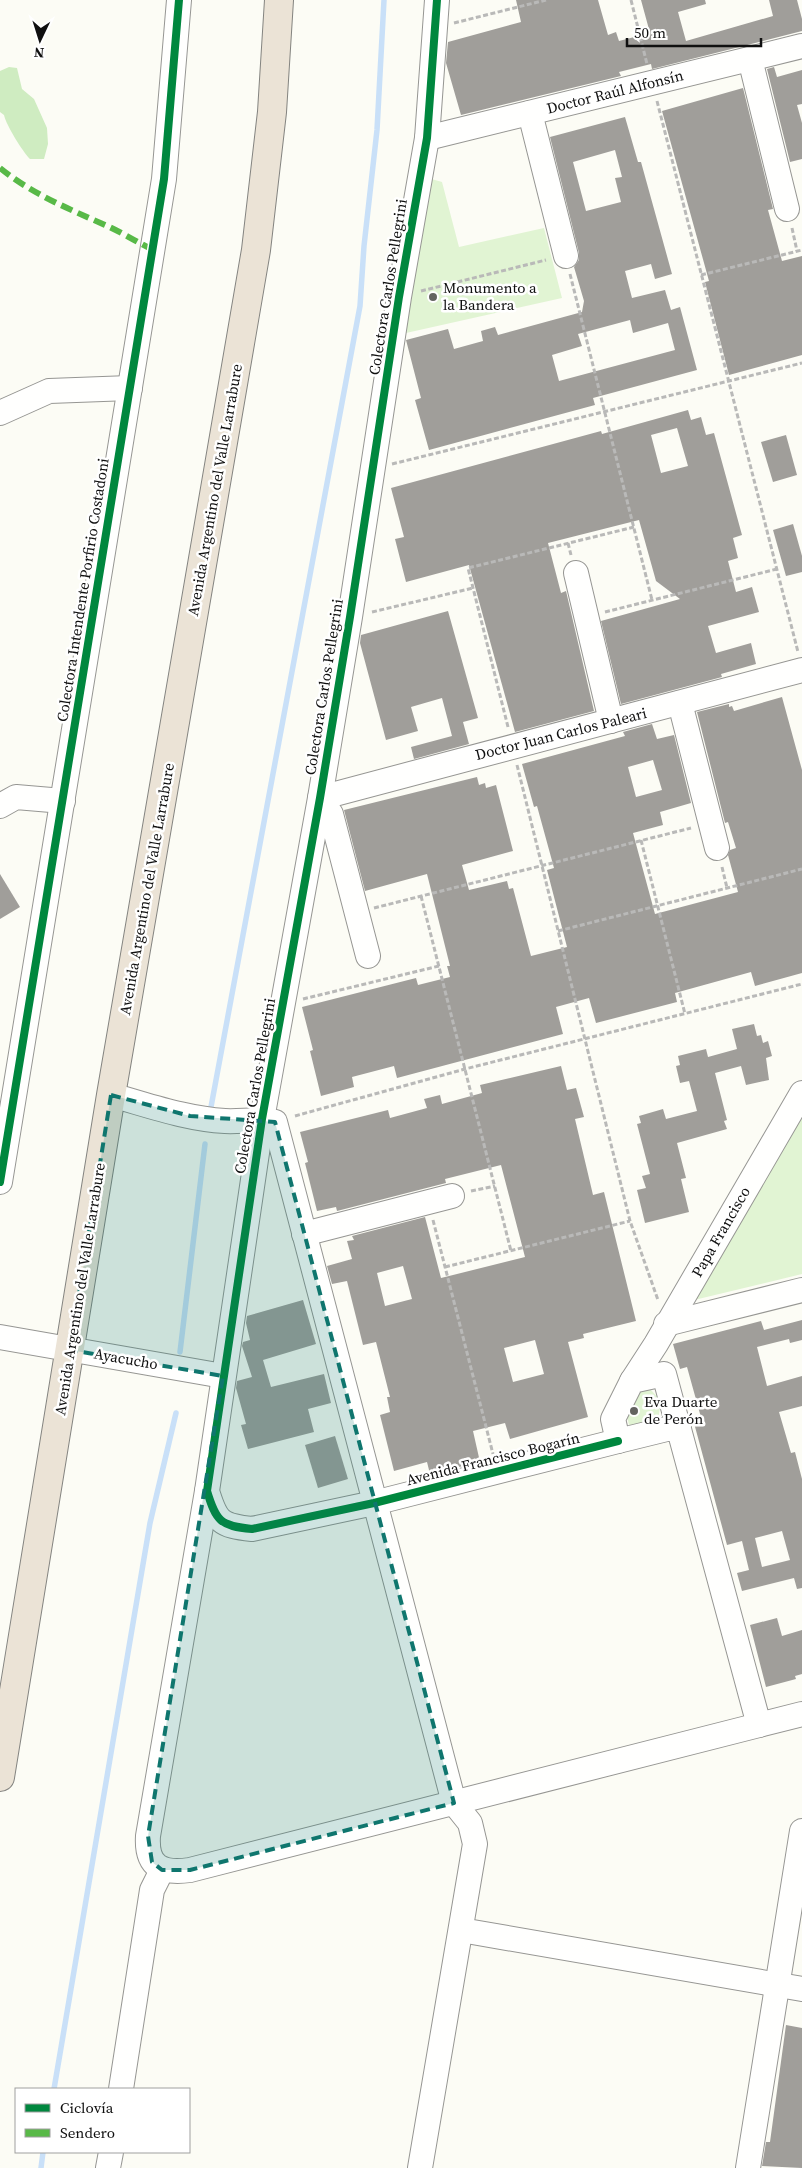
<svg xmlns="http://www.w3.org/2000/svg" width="802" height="2168" font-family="'Source Serif 4',serif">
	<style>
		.green { fill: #e1f4d3 }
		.forest { fill: #cfecc1 }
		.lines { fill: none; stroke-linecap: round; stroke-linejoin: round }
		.stream { stroke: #c9e0f8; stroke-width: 5.5 }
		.building { fill: #a09e9a; fill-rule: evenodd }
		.minor-casing { stroke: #969693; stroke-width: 26 }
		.highway-casing { stroke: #848480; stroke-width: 30 }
		.path { stroke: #b9b9b8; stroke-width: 3; stroke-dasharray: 5 2.5; stroke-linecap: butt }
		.minor { stroke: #fffffe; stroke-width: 24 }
		.highway { stroke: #ebe3d6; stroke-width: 28 }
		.quiet { stroke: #58b947; stroke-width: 6; stroke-dasharray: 12 6; stroke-linecap: butt }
		.cycleway-casing { stroke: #fff; stroke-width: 11 }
		.cycleway { stroke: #00873e; stroke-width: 8 }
		.marked { fill: #0f766e; fill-opacity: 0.2; stroke: #0f766e; stroke-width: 4; stroke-dasharray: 10 6; stroke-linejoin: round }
		.poi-dot { fill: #636360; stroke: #fff; stroke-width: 2 }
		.labels { text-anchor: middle; stroke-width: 5; stroke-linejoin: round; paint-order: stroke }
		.street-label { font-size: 15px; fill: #101010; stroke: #fff }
		.poi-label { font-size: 15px; fill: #101010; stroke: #fff; text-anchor: start }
	</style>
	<rect width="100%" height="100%" fill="#fcfcf5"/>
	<g class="green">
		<polygon points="428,178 442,182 459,247 544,228 562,298 406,333"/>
		<polygon points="802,1117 802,1274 690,1301"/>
		<polygon points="638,1389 650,1389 661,1401 658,1420 640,1428 629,1425 626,1411"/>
	</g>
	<path class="forest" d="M9 67 17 68 22 89 34 99 47 128 48 144 44 159H30C23 152 6 125 4 115L0 112V71Z"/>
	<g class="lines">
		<g class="stream">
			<polyline points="211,1107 360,306 364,246 377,130 384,0"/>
			<polyline points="180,1352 205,1144"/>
			<polyline points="54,2089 150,1523 176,1413"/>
			<polyline points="41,2168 43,2152"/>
		</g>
	</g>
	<g class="building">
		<polygon points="516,0 598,0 608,35 616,32 619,41 650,33 641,0 705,0 706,4 678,12 686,41 773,16 769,0 797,0 802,19 802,31 652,69 651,64 619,72 621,76 461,115 446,63 448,42 521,22"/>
		<polygon points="774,67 777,77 802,70 802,104 797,105 802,123 802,159 790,162 767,69"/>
		<polygon points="743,88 773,209 768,210 782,261 802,256 802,355 729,375 705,282 709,281 662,111"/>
		<path d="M625 117 638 162H641L672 274 655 279 651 264 625 271 632 298 665 290 671 310 680 307 697 370 593 398 595 405 429 450 415 400 421 398 406 340 448 329 454 349 483 341 481 331 495 327 498 335 582 312 584 301 574 267 579 260V253L550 137ZM615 150 622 177 615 178 621 202 586 211 573 162ZM630 320 633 333 668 323 675 350 559 381 552 355 582 346 578 334Z"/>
		<path d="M688 410 691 420 701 417 706 435 714 433 742 535 733 538 738 558 728 561 736 592 752 587 759 612 708 626 716 653 751 643 756 664 721 674 722 677 621 704 601 621 680 599 656 581 639 520 548 543 561 593 566 591 594 711 515 732 469 565 406 582 395 539 404 537 391 488 601 431 602 434ZM677 428 688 466 661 473 651 435Z"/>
		<polygon points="786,435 797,475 773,482 761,442"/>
		<polygon points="793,524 802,556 802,572 786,576 773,530"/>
		<polygon points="448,611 478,718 463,722 469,744 414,759 411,747 452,736 442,698 411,707 418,731 386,740 360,643 361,635"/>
		<path d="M782 697 802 770V973L755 986 751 972 675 993 677 1002 596 1023 589 998 556 1007 563 1034 397 1078 394 1066 352 1077 354 1087 321 1096 310 1051 313 1050 302 1007 416 978 418 985 450 977 447 966H450L427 874 365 891 344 810 477 777 479 785 485 783 486 788 496 785 513 851 462 865 469 890 507 881 509 889 513 888 531 956 567 947 547 870 554 868 537 806 534 807 522 764 625 736 623 732 652 724 657 739 674 735 691 803 660 812 663 825 633 833 655 914 738 892 728 855 730 850 736 848 728 822 725 823 697 712 729 704V707L732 706 734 711ZM653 760 662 790 636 797 628 767Z"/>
		<polygon points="0,874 20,907 0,919"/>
		<polygon points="754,1024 757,1036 761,1035 763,1043 768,1041 772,1056 766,1058 769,1080 746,1085 741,1066 715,1073 727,1120 724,1121 727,1129 677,1143 686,1178 681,1179 689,1212 645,1223 637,1190 646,1188 642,1176 650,1174 637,1124 641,1123 639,1116 663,1109 666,1119 697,1111 689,1081 680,1083 676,1066 680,1065 678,1056 706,1049 708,1057 737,1049 732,1029"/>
		<path d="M561 1066 567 1090 576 1088 584 1117 575 1119 593 1195 604 1192 636 1321 583 1334 584 1338 568 1342 588 1417 510 1439 505 1423 473 1431 480 1462 430 1474 427 1462 394 1471 380 1415 390 1412 387 1397H390L376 1342 363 1345 347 1281 332 1284 327 1266 352 1259 347 1241 354 1240 352 1236 425 1217 441 1278 525 1257 501 1165 445 1179 446 1183 337 1211 336 1207 317 1211 305 1163 308 1162 300 1132 388 1110 390 1118 427 1108 424 1099 440 1095 442 1104 482 1093 480 1085ZM403 1266 412 1299 385 1306 377 1273ZM535 1340 544 1374 513 1382 504 1348Z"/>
		<polygon points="303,1300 316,1344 263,1360 271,1387 324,1374 331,1403 308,1409 314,1432 248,1449 241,1425 246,1424 236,1388 237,1381 252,1377 242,1346 243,1342 250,1340 246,1323 247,1316"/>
		<path d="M802 1320V1340L790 1343 789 1339 757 1347 767 1386 802 1376V1406L779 1412 791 1453 795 1452 802 1479V1588L797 1589 794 1578 742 1591 737 1573 749 1570 742 1541 727 1545 694 1423 702 1421 687 1367 680 1369 673 1344 761 1321 764 1330ZM782 1531 790 1560 762 1567 755 1538Z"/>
		<polygon points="335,1436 348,1479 318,1488 305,1445"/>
		<polygon points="777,1618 782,1636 802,1630 802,1674 795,1676 796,1679 766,1687 750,1625"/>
		<polygon points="786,2025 802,2028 802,2168 762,2166 766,2142 770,2142"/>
	</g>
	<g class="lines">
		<defs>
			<g id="minor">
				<path d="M437 0 427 138 399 297 350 617 320 798 262 1119 207 1491C216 1521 220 1526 252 1529L374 1503 618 1441"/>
				<polyline points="750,59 787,209"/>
				<polyline points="530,113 566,256"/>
				<polyline points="427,138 802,46"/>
				<polyline points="0,413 49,391 130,388"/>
				<polyline points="576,573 611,721"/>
				<polyline points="680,703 717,848"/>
				<polyline points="0,806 16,797 63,801"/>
				<polyline points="368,956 331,814 320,798 802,670"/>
				<path d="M111 1095C148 1105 186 1119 225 1121 242 1122 258 1118 275 1122L454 1803 470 1823 475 1844 420 2168"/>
				<polyline points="0,1182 164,179 179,0"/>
				<polyline points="304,1234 452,1196"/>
				<polyline points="666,1324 802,1290"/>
				<polyline points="0,1337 223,1376"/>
				<polyline points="632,1381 656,1344 802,1093"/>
				<polyline points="679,1426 618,1441 613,1419 632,1381 664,1374 759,1725 802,1714"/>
				<path d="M207 1491 148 1836C146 1867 162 1874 190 1870L759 1725"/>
				<polyline points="461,1930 802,1989"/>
				<polyline points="121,2089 152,1890 162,1870"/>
				<polyline points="108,2168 111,2152"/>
				<polyline points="748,2168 802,1831"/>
			</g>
			<polyline id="highway" points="0,1777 111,1095 256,250 272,112 279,0"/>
		</defs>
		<use href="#minor" class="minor-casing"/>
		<use href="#highway" class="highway-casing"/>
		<g class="path">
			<polyline points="631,0 647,64"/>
			<polyline points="454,23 546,0"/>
			<polyline points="657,101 798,652"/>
			<polyline points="792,228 797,251"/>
			<polyline points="570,274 652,600"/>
			<polyline points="701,275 802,250"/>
			<polyline points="421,291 546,260"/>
			<polyline points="392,464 802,363"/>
			<polyline points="568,543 571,555"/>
			<polyline points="372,612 473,588"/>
			<polyline points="605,612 777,569"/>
			<polyline points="508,727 468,568 634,527"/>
			<polyline points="517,765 630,1221 658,1300"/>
			<polyline points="641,840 685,1014"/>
			<polyline points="722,867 727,888"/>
			<polyline points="421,896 511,1251"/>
			<polyline points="374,908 691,828"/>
			<polyline points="558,931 802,869"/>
			<polyline points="303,999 439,966"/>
			<polyline points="295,1116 465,1069 802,984"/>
			<polyline points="471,1191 495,1186"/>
			<polyline points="433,1220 493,1454"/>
			<polyline points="445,1267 630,1221"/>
		</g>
		<use href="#minor" class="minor"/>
		<use href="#highway" class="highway"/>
		<path class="quiet" d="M0 168C32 194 67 208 105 225 121 232 137 242 153 250"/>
		<defs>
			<g id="cycleway">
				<path d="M437 0 427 138 399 297 350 617 320 798 262 1119 207 1491C216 1521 220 1526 252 1529L374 1503 618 1441"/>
				<polyline points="0,1182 164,179 179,0"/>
			</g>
		</defs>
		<use href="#cycleway" class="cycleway-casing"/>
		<use href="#cycleway" class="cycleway"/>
	</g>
	<path class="marked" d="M111 1095 190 1116 275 1122 454 1803 190 1870H162L152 1862 148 1836 223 1376 70 1350Z"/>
	<g class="poi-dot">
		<circle cx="433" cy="297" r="5"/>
		<circle cx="634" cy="1411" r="5"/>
	</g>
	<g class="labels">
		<g class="street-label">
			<text transform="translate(615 92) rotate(-14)" y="5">Doctor Raúl Alfonsín</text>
			<text transform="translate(388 287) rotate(-81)" y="5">Colectora Carlos Pellegrini</text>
			<text transform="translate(215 490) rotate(-80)" y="5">Avenida Argentino del Valle Larrabure</text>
			<text transform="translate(83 590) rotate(-81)" y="5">Colectora Intendente Porfirio Costadoni</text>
			<text transform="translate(324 687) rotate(-81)" y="5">Colectora Carlos Pellegrini</text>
			<text transform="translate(561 734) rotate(-14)" y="5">Doctor Juan Carlos Paleari</text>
			<text transform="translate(147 889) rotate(-80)" y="5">Avenida Argentino del Valle Larrabure</text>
			<text transform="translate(255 1086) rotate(-80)" y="5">Colectora Carlos Pellegrini</text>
			<text transform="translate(721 1232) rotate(-60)" y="5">Papa Francisco</text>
			<text transform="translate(80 1289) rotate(-81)" y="5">Avenida Argentino del Valle Larrabure</text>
			<text transform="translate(126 1359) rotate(10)" y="5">Ayacucho</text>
			<text transform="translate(493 1459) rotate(-14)" y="5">Avenida Francisco Bogarín</text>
		</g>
		<g class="poi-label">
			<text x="443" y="293">Monumento a<tspan x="443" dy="17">la Bandera</tspan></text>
			<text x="644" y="1407">Eva Duarte<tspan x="644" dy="17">de Perón</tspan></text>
		</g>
	</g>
	<rect x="15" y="2088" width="175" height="65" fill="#ffffff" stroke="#9f9f9f"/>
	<rect x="25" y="2104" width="25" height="8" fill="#00873e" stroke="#9f9f9f"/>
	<text x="60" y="2113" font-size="15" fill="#101010">Ciclovía</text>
	<rect x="25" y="2129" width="25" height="8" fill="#58b947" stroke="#9f9f9f"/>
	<text x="60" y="2138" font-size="15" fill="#101010">Sendero</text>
	<g transform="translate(40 40) rotate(184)" stroke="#ffffff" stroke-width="4" paint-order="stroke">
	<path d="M0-4L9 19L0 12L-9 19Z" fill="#101010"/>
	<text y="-8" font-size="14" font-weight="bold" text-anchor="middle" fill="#101010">N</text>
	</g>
	<path d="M627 38v8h134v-8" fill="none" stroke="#101010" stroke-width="2.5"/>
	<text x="634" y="38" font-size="15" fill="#101010" stroke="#ffffff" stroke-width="4" paint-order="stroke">50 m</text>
</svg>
